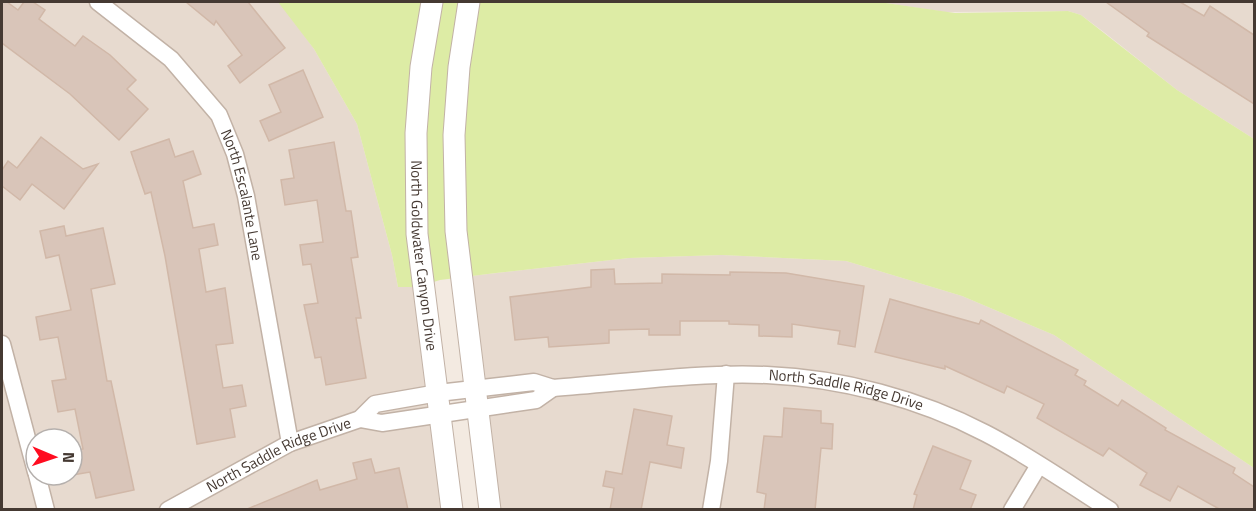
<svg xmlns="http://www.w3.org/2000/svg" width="1256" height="511" font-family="'Titillium Web',sans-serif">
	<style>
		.residential { fill: #e7dacf; fill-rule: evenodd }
		.green { fill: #ddeca5 }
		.building { fill: #d9c5b9; stroke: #d1b8a8; stroke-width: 1.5 }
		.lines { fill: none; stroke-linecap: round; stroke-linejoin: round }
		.minor-casing { stroke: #c2b2a6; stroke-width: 19 }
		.tertiary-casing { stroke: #c2b2a6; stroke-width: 23 }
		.minor { stroke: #fff; stroke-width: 16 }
		.tertiary { stroke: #fff; stroke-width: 21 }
		.labels { text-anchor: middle; stroke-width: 4.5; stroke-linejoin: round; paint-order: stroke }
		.street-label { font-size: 15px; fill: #453932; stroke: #fff }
	</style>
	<rect width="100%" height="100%" fill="#f3eae1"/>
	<g class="residential">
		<path d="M2 2H278L284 7 314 49 357 124 392 255 398 287H418L444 509H2ZM36 439H72V475H36Z"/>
		<polygon points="879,2 1254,2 1254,139 1177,90 1105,33 1081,15 1068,11 945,12"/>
		<polygon points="722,255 846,261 962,296 1054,335 1254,468 1254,509 500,509 471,276 629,258"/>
	</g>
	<polygon class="green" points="278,2 879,2 955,13 1068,11 1081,15 1177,90 1254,139 1254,468 1054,335 962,296 846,261 722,255 629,258 496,273 440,280 418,287 398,287 392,255 357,124 314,49"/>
	<g class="building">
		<polygon points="2,2 7,2 18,10 24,2 33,2 45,10 39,19 75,46 83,36 110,55 136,80 127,89 148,109 119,140 70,94 2,43"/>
		<polygon points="186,2 248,2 285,48 240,83 228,66 242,55 216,21 214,25"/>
		<polygon points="1106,2 1180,2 1204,16 1210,6 1254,35 1254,104 1147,36 1149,33"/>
		<polygon points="303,70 323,117 269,141 260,121 281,112 269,85"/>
		<polygon points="41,137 83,169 98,164 64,209 32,184 20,200 2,186 2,170 8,161 17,168"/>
		<polygon points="169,139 175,157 193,151 201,174 183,181 193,228 214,224 218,245 199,249 206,292 225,288 233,343 216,345 223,388 242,385 246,406 230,409 235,437 197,444 165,256 151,192 145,194 131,152"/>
		<polygon points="334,142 346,211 351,211 358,257 351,258 361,318 356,318 366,378 326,385 321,357 315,358 304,305 318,303 311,264 303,265 300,245 323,242 317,200 285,205 281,180 294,178 289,150"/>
		<polygon points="64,226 66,236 103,228 115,284 91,289 107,381 111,381 134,490 96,498 90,472 72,475 72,451 83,449 75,409 58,412 52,381 66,379 58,337 40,340 36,317 71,310 59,255 46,258 40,231"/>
		<polygon points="614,269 615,284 662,283 662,274 730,275 730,272 786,273 864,286 855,347 838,344 840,331 792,324 792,337 759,336 759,325 729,324 729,321 680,321 680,335 649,335 649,329 609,330 609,343 549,347 548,337 515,340 510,297 591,287 591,270"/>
		<polygon points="890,299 979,324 981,320 1078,370 1075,375 1086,381 1084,385 1118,406 1122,400 1166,428 1165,430 1235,468 1233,473 1254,487 1254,510 1221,510 1178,486 1170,501 1140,485 1147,473 1109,448 1103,456 1037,418 1044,404 1007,386 1004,393 945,366 945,369 875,352"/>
		<polygon points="784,408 821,411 821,423 833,424 832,449 821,448 815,510 764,510 766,494 757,492 764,436 782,437"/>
		<polygon points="634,409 672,416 667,445 684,448 681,468 650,462 641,510 610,510 614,488 603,486 606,471 622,474"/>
		<polygon points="933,446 971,461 960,489 976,495 970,510 913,510 917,495 914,494"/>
		<polygon points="371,459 375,473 399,468 408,510 245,510 317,480 320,490 357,479 353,463"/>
	</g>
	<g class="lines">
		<defs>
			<g id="minor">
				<path id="s1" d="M98 2 171 59 219 115 235 154 246 196 290 443"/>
				<polyline points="2,344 36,472"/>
				<polyline points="360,419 382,423 536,400 553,388"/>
				<polyline points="37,475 46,510"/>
				<path id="s2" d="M168 510 290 443 360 419 375 404 438 393 534 382 553 388C623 383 696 372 767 375 841 378 920 399 985 433 1028 455 1069 484 1110 510"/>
				<polyline points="711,510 719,461 726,374"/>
				<polyline points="1012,510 1039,465"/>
			</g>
			<g id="tertiary">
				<path id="s3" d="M432 2 421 67 416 133 417 234 452 510"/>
				<polyline points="469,2 459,67 454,135 456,231 490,510"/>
			</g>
		</defs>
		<use href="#minor" class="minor-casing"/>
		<use href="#tertiary" class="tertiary-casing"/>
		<use href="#minor" class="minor"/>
		<use href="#tertiary" class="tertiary"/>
	</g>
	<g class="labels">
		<g class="street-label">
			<text dy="5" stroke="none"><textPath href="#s1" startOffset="250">North Escalante Lane</textPath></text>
			<text dy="5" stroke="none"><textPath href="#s3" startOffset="255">North Goldwater Canyon Drive</textPath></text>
			<text dy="5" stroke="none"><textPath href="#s2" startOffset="710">North Saddle Ridge Drive</textPath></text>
			<text dy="5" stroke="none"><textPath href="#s2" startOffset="124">North Saddle Ridge Drive</textPath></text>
		</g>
	</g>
	<rect width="1256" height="511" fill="none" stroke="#453932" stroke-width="6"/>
	<g transform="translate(54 457) rotate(92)"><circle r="28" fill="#ffffff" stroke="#b5b0ad" stroke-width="1.5"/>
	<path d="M0-4.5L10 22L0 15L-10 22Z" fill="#ff0c20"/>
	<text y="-9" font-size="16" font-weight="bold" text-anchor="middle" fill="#453932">N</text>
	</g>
</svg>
